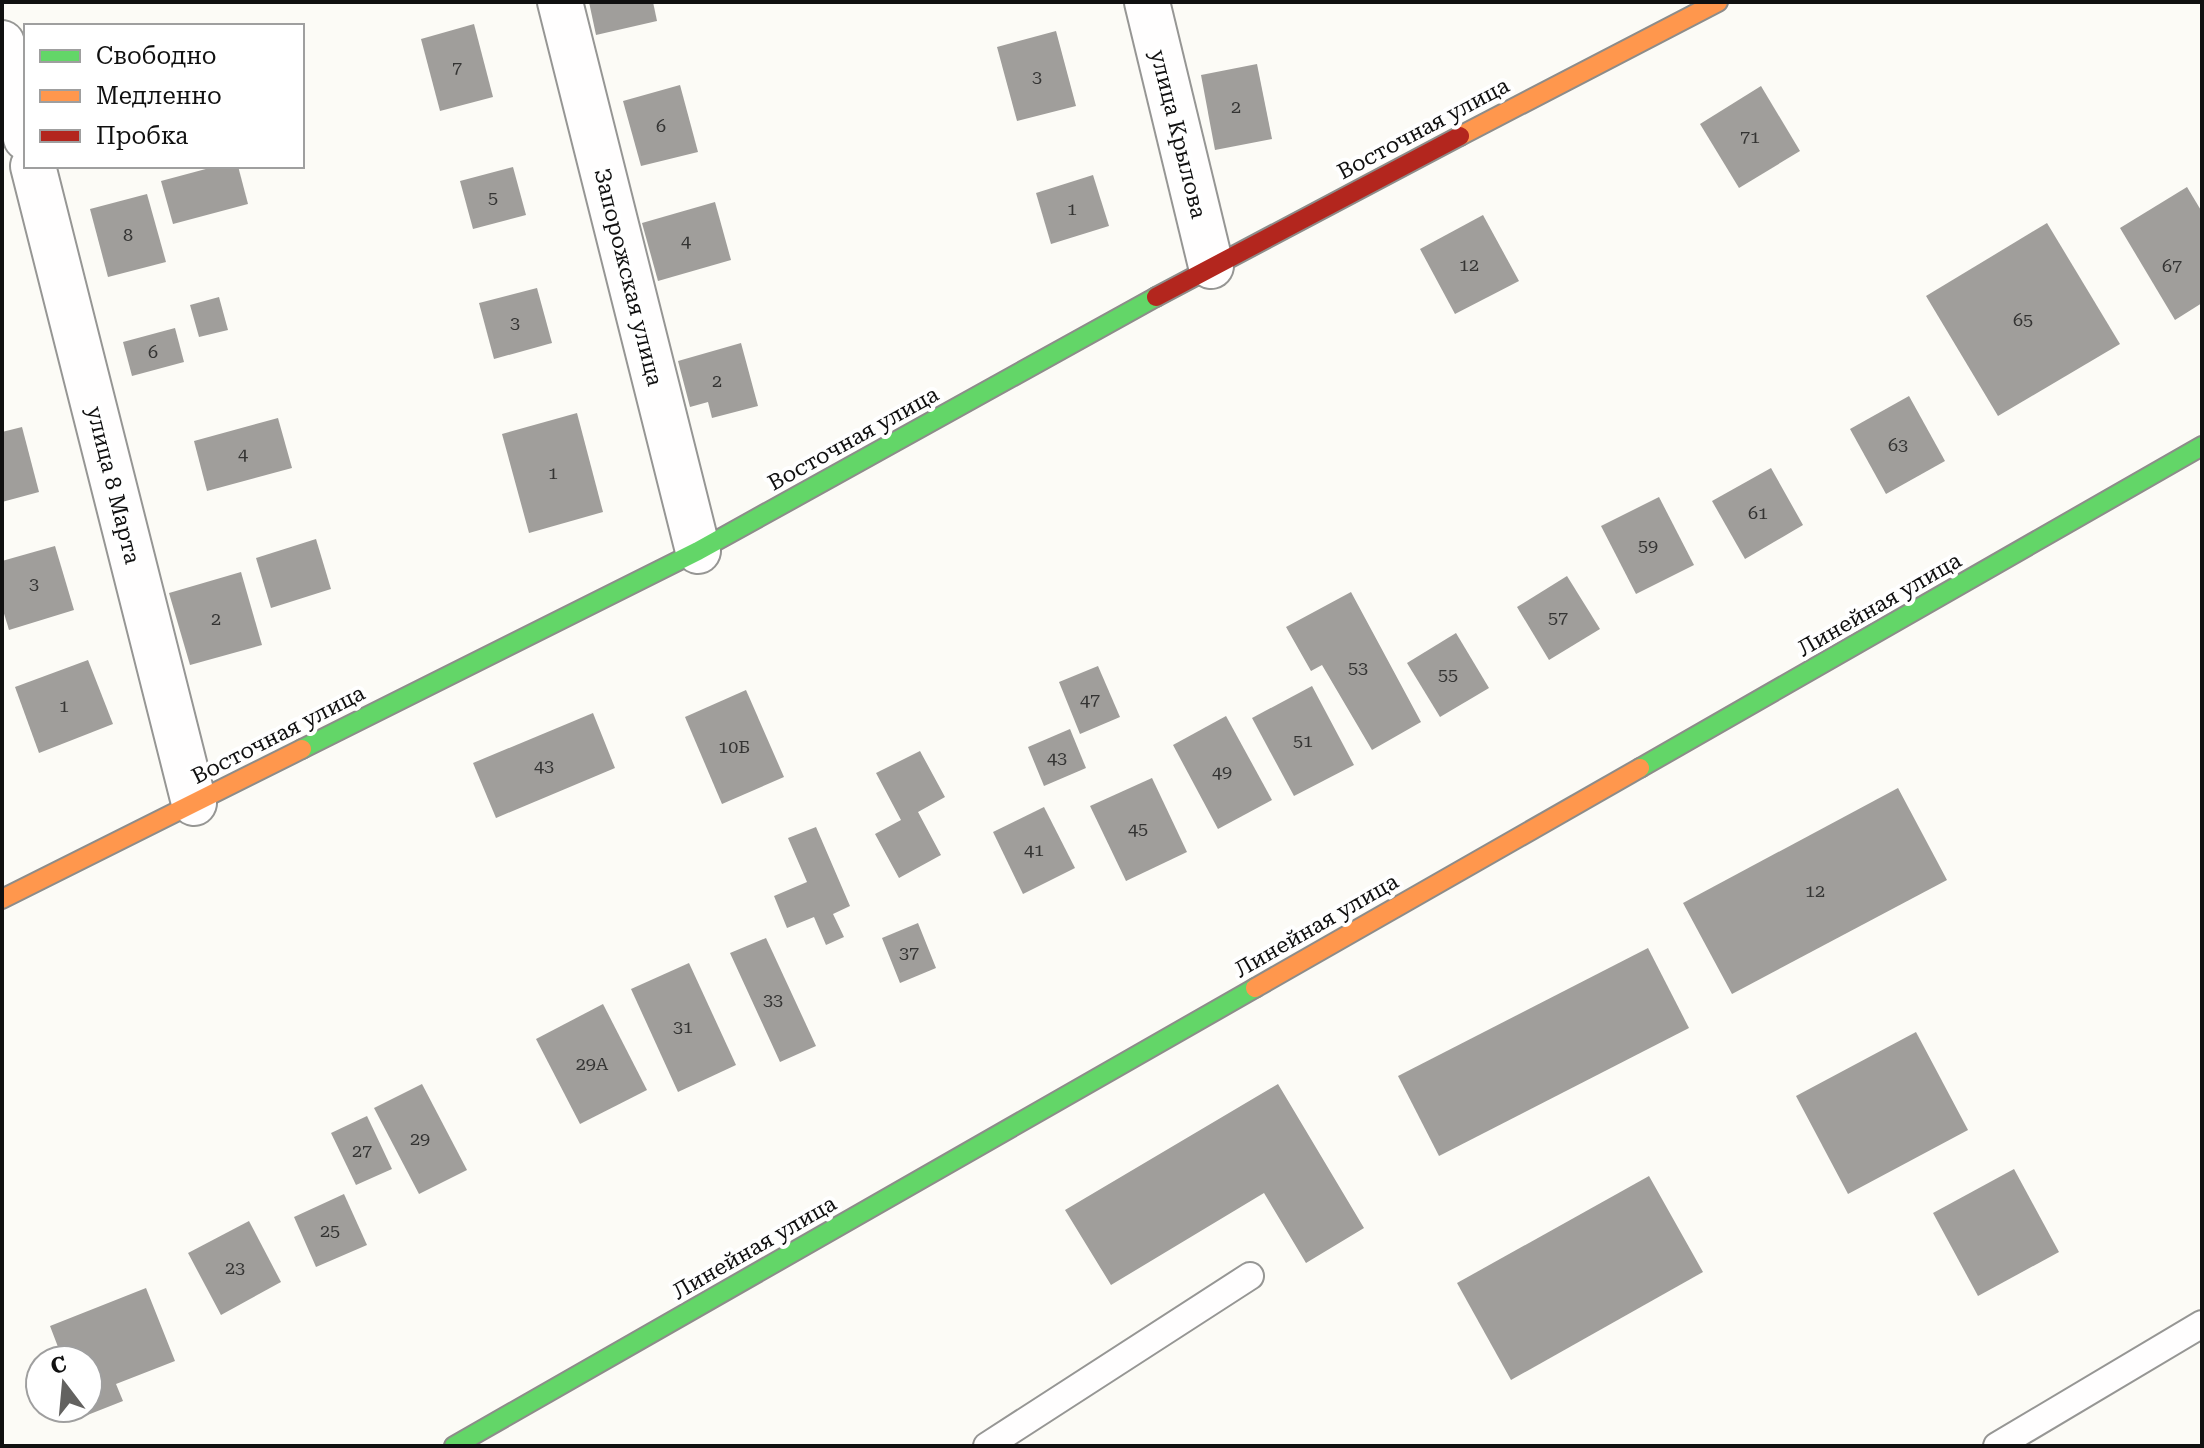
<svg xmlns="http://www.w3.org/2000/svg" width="2204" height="1448" font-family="'Roboto Serif',serif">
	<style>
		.building { fill: #a09e9b }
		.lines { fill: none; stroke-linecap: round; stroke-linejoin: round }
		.lane-casing { stroke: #969694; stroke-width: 30 }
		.street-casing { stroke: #969694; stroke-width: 48 }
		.fast-casing { stroke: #8d8c8a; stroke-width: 22 }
		.slow-casing { stroke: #8d8c8a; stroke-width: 22 }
		.jam-casing { stroke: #8d8c8a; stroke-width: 22 }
		.lane { stroke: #fffefe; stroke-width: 26 }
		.street { stroke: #fffefe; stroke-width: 44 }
		.fast { stroke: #63d668; stroke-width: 18 }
		.slow { stroke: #ff974d; stroke-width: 18 }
		.jam { stroke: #b3261e; stroke-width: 18 }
		.labels { text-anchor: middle; stroke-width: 8; stroke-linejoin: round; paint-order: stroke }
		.number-label { font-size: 18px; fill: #343433 }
		.street-label { font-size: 22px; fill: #101010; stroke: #fff }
	</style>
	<rect width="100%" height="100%" fill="#fcfbf6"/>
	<g class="building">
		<polygon points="589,2 653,2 657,21 596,35"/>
		<polygon points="474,24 493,97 440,111 421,39"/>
		<polygon points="1056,31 1076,106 1017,121 997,47"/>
		<polygon points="1257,64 1272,139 1215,150 1201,75"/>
		<polygon points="680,85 698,152 641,166 623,101"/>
		<polygon points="1761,86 1800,151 1739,188 1700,124"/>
		<polygon points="217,166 238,166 248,204 173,224 161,181"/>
		<polygon points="513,167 526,215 473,229 460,181"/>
		<polygon points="1093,175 1109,226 1051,244 1036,193"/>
		<polygon points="2187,187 2202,212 2202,303 2175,320 2120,228"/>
		<polygon points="147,194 166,262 108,277 90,209"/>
		<polygon points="715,202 731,260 658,281 642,223"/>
		<polygon points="1483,215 1519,281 1455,314 1420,249"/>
		<polygon points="2047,223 2120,344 1998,416 1926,296"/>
		<polygon points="537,288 552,343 494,359 479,303"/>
		<polygon points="219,297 228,330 199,337 190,305"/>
		<polygon points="175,328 184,362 132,376 123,342"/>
		<polygon points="741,343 758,406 712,418 708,402 690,407 678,361"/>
		<polygon points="1909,396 1945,461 1886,494 1850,429"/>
		<polygon points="577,413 603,512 529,533 502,434"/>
		<polygon points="278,418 292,468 207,491 194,441"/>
		<polygon points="22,427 39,492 2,502 2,432"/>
		<polygon points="1771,468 1803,525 1745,559 1712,501"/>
		<polygon points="1659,497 1694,565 1636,594 1601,526"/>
		<polygon points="316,539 331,589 271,608 256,558"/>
		<polygon points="55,546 74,610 9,630 2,607 2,561"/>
		<polygon points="241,572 262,645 190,665 169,593"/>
		<polygon points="1567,576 1600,629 1549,660 1517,607"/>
		<polygon points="1351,592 1421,722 1372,750 1322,665 1311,671 1286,627"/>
		<polygon points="1456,633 1489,688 1440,717 1407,663"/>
		<polygon points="88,660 113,724 39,753 15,687"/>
		<polygon points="1098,666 1120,717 1080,734 1059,682"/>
		<polygon points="1312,686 1354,765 1294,796 1252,718"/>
		<polygon points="746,690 784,777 722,804 685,717"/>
		<polygon points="593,713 615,768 496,818 473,763"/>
		<polygon points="1226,716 1272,800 1218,829 1173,745"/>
		<polygon points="1070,729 1086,768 1044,786 1028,747"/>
		<polygon points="920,751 945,797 918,812 941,855 899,878 875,834 901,820 876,773"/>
		<polygon points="1152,778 1187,852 1126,881 1090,806"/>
		<polygon points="1898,788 1947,880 1732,994 1683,903"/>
		<polygon points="1044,807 1075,868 1023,894 993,832"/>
		<polygon points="816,827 850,906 833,914 844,937 826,945 814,917 787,928 774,896 807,882 788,838"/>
		<polygon points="918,923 936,968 900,983 882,938"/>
		<polygon points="766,938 816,1046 780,1062 730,953"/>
		<polygon points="1648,948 1689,1028 1439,1156 1398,1076"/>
		<polygon points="689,963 736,1065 678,1092 631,989"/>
		<polygon points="603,1004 647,1090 580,1124 536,1039"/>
		<polygon points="1916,1032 1968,1130 1848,1194 1796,1096"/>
		<polygon points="422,1084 467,1170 419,1194 374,1108"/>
		<polygon points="1278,1084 1364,1228 1306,1263 1264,1193 1111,1285 1065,1210"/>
		<polygon points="367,1116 392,1169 356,1185 331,1133"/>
		<polygon points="2014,1169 2059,1252 1978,1296 1933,1213"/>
		<polygon points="1649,1176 1703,1272 1511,1380 1457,1283"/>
		<polygon points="344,1194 367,1245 316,1267 294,1217"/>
		<polygon points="249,1221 281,1282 221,1315 188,1253"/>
		<polygon points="146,1288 175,1361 116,1384 123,1401 85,1416 82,1408 88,1408 88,1360 63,1360 50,1326"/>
	</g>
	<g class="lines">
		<defs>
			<g id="lane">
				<polyline points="987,1446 1250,1276"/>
				<polyline points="1997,1446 2202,1324"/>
			</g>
			<g id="street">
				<polyline points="560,2 698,551"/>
				<polyline points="1147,2 1211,266"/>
				<polyline points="2,43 26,138"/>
				<polyline points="33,166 194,803"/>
			</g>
			<g id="fast">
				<polyline points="302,749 698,551 1156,297"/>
				<polyline points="1640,768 2202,446"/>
				<polyline points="454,1446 1255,988"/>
			</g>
			<g id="slow">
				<polyline points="1460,136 1718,2"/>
				<polyline points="2,899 302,749"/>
				<polyline points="1255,988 1640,768"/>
			</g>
			<polyline id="jam" points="1156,297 1460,136"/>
		</defs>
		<use href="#lane" class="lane-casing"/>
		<use href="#street" class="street-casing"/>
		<use href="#fast" class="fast-casing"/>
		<use href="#slow" class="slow-casing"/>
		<use href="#jam" class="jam-casing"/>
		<use href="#lane" class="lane"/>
		<use href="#street" class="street"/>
		<use href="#fast" class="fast"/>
		<use href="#slow" class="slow"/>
		<use href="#jam" class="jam"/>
	</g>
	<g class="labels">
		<g class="number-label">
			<text x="457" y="74">7</text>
			<text x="1037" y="83">3</text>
			<text x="1236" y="113">2</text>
			<text x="661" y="132">6</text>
			<text x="1750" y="143">71</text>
			<text x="493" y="204">5</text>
			<text x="1072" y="215">1</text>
			<text x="128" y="241">8</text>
			<text x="686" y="247">4</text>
			<text x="1469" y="271">12</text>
			<text x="2172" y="272">67</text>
			<text x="2023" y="326">65</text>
			<text x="515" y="329">3</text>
			<text x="153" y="358">6</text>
			<text x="717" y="387">2</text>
			<text x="1898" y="451">63</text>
			<text x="243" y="460">4</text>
			<text x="553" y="479">1</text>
			<text x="1758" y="519">61</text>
			<text x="1648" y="552">59</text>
			<text x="34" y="590">3</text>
			<text x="1558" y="624">57</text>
			<text x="216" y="625">2</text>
			<text x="1358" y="674">53</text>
			<text x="1448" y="681">55</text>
			<text x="1090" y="706">47</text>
			<text x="64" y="712">1</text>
			<text x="1303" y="747">51</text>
			<text x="734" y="753">10Б</text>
			<text x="1057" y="764">43</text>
			<text x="544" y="772">43</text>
			<text x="1222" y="778">49</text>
			<text x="1138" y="835">45</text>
			<text x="1034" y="856">41</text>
			<text x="1815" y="897">12</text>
			<text x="909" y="959">37</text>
			<text x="773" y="1006">33</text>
			<text x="683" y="1033">31</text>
			<text x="592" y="1070">29А</text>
			<text x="420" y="1145">29</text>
			<text x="362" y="1157">27</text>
			<text x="330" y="1237">25</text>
			<text x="235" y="1274">23</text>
		</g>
		<g class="street-label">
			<text transform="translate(1423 128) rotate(-28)" y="8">Восточная улица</text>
			<text transform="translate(1179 134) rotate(76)" y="8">улица Крылова</text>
			<text transform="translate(629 277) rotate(76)" y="8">Запорожская улица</text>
			<text transform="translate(853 438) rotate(-29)" y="8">Восточная улица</text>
			<text transform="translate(114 485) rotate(76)" y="8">улица 8 Марта</text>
			<text transform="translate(1879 604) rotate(-30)" y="8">Линейная улица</text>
			<text transform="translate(278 734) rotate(-27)" y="8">Восточная улица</text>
			<text transform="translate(1316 925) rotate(-30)" y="8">Линейная улица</text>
			<text transform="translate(754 1247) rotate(-30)" y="8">Линейная улица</text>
		</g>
	</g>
	<rect width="2204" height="1448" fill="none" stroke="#101010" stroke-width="8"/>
	<rect x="24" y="24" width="280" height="144" fill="#ffffff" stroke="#9f9f9f" stroke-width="2"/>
	<rect x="40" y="50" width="40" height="12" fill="#63d668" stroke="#9f9f9f" stroke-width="2"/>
	<text x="96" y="64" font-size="24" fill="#101010">Свободно</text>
	<rect x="40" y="90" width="40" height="12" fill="#ff974d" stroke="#9f9f9f" stroke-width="2"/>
	<text x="96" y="104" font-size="24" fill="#101010">Медленно</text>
	<rect x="40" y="130" width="40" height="12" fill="#b3261e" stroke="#9f9f9f" stroke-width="2"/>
	<text x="96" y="144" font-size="24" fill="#101010">Пробка</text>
	<g transform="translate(64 1384) rotate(344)"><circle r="38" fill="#ffffff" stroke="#9f9f9f" stroke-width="2"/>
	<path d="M0-6L14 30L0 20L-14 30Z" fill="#636260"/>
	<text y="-12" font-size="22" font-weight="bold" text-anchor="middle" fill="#101010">С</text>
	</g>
</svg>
